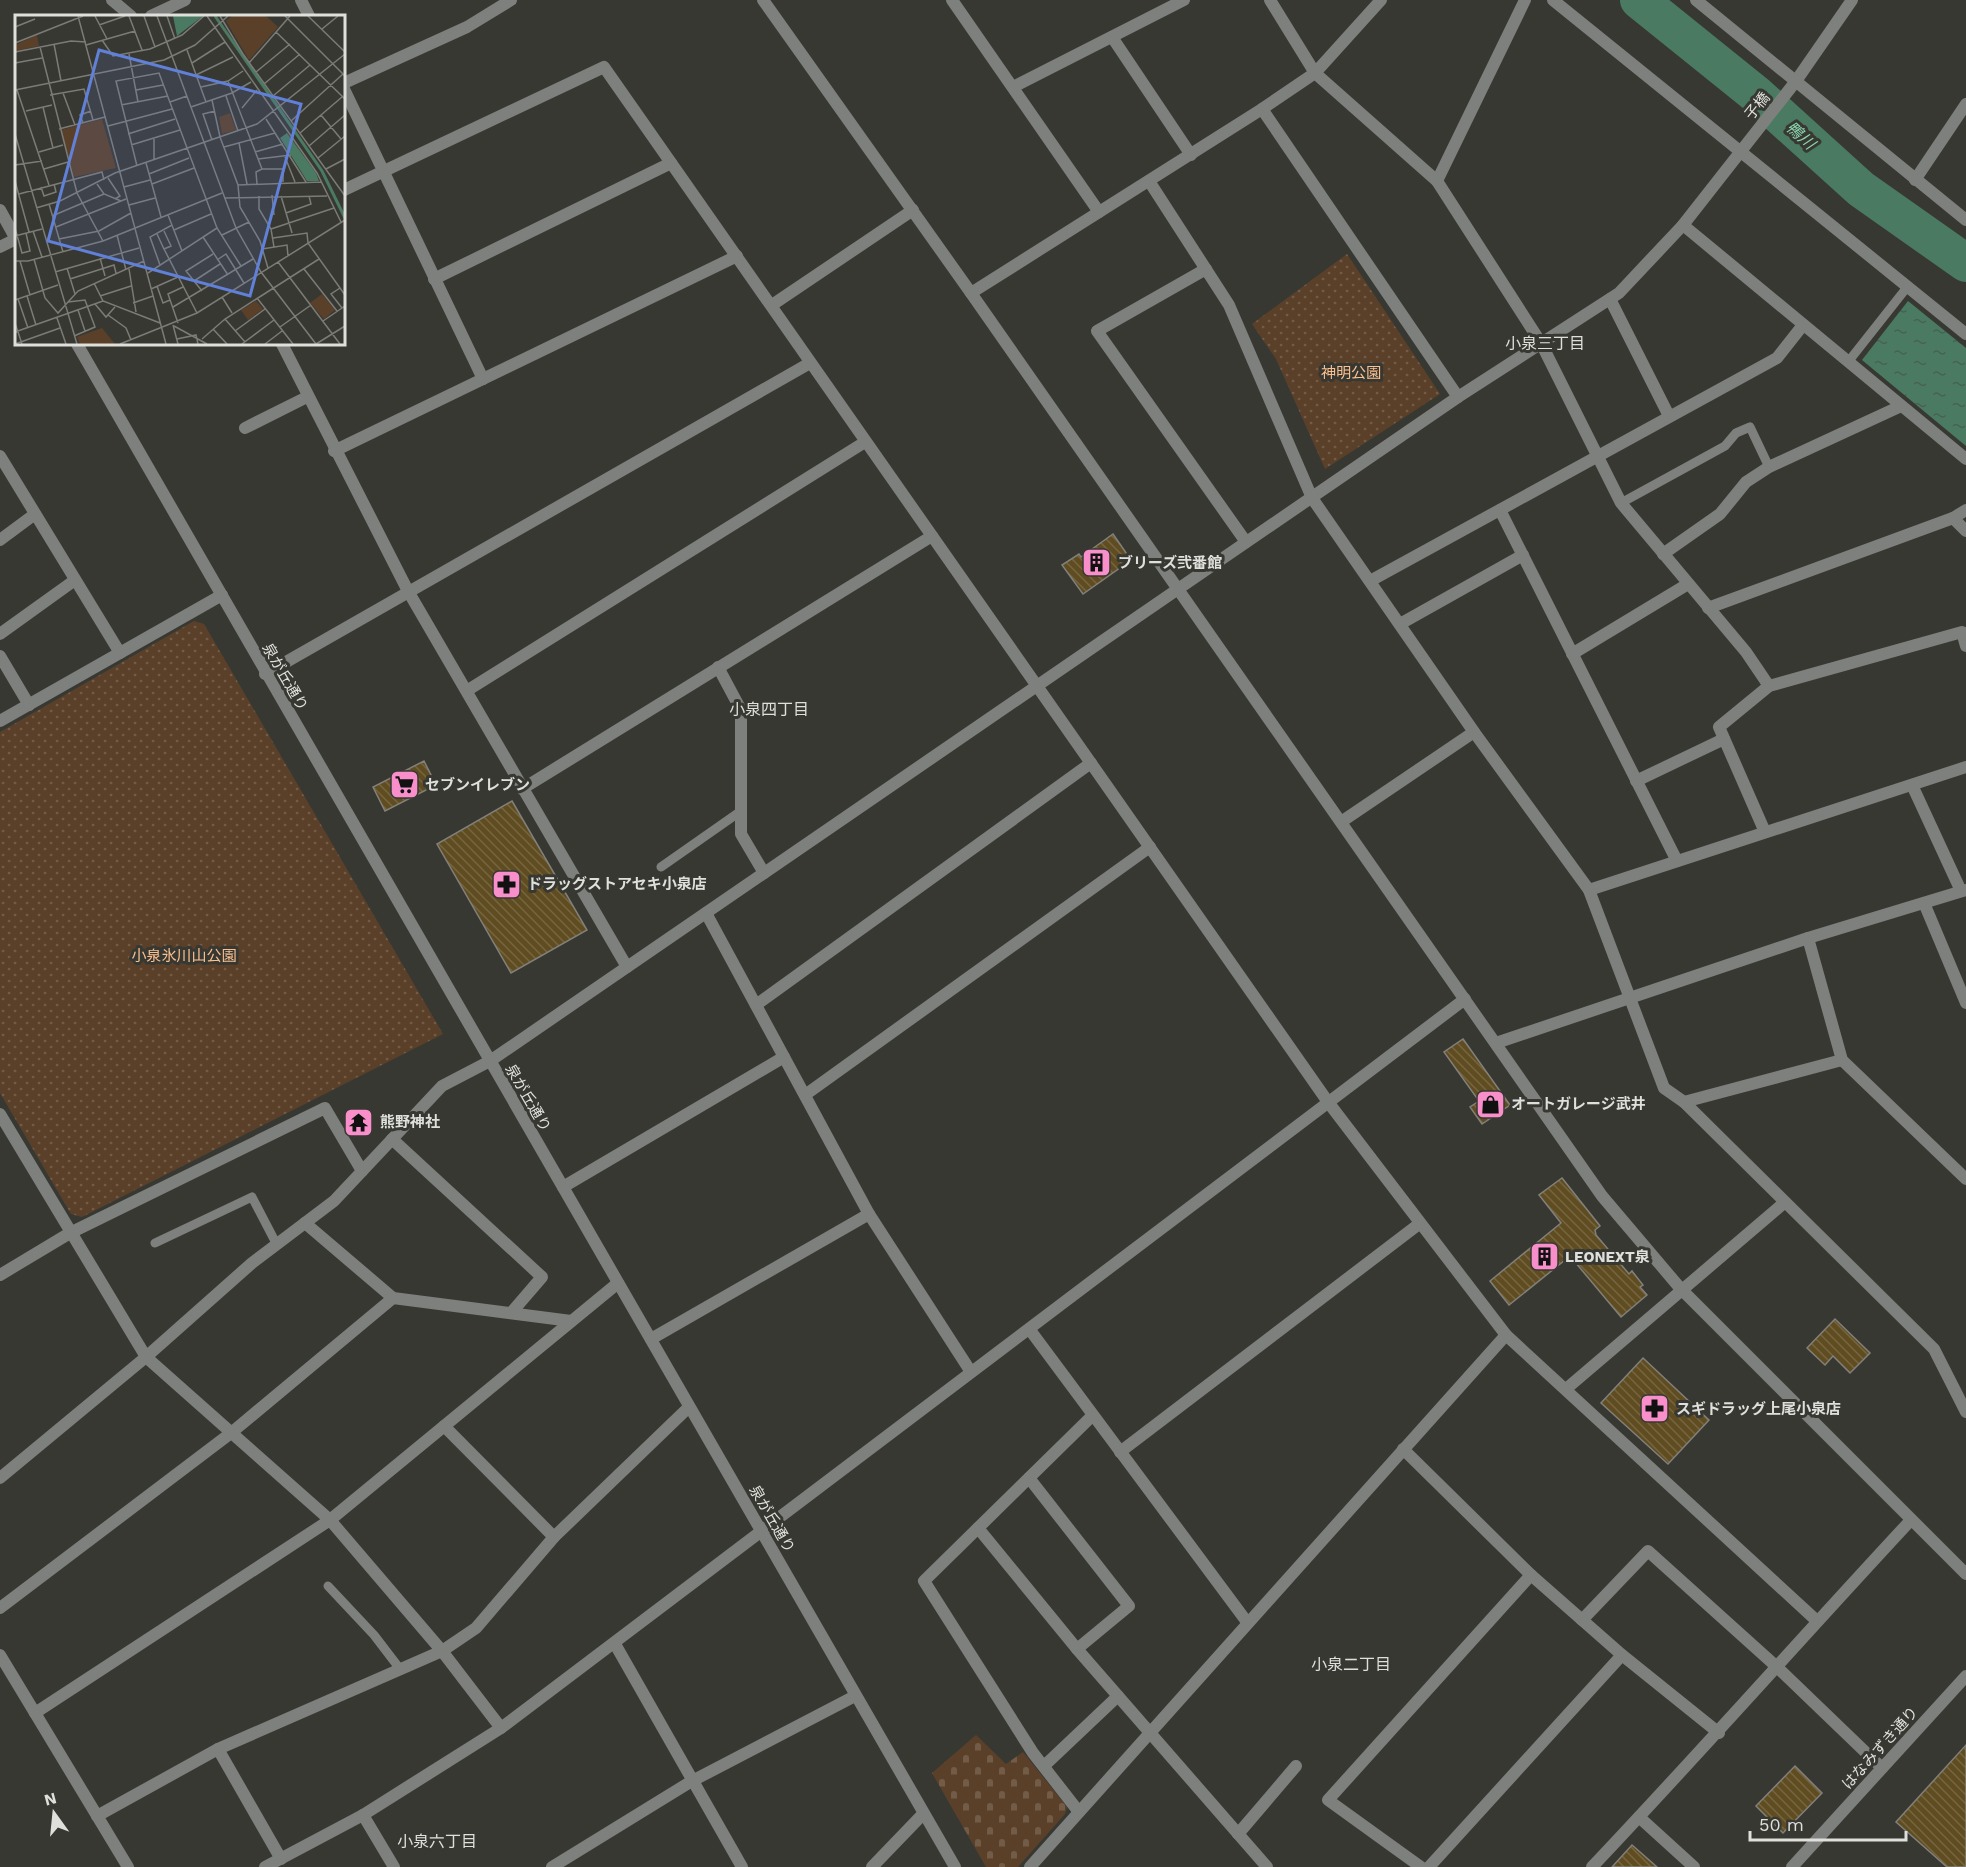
<svg xmlns="http://www.w3.org/2000/svg" width="1966" height="1867" font-family="'Work Sans','Noto Sans JP',sans-serif">
	<style>
		.cemetery { fill: url(#cemetery-stones) }
		.park { fill: url(#park-dots) }
		.water { fill: url(#water-ripples) }
		.lines { fill: none; stroke-linecap: round; stroke-linejoin: round }
		.river { stroke: #4a7a61; stroke-width: 38 }
		.building { fill: url(#building-back-hatch); stroke: #82807a; stroke-width: 1.5 }
		.service { stroke: #7e807e; stroke-width: 9 }
		.minor { stroke: #7e807e; stroke-width: 12 }
		.tertiary { stroke: #7e807e; stroke-width: 12 }
		.labels { text-anchor: middle; stroke-width: 6; stroke-linejoin: round; paint-order: stroke }
		.street-label { font-size: 15px; fill: #dfdfdc; stroke: #383833 }
		.park-label { font-size: 15px; fill: #fcc08e; stroke: #383833 }
		.poi-label { font-size: 15px; font-weight: bold; fill: #dfdfdc; stroke: #383833; text-anchor: start }
		.water-label { font-size: 16px; font-style: italic; fill: #89d5ae; stroke: #383833 }
		.neighbourhood-label { font-size: 16px; fill: #dfdfdc; stroke: #383833 }
		.inset-river { fill: none; stroke: #4a7a61; stroke-width: 3 }
		.inset-road { fill: none; stroke: #7b7b77; stroke-width: 1.5 }
		.view { fill: #6181d9; fill-opacity: 0.15; stroke: #6181d9; stroke-width: 3 }
		.inset-edge { fill: none; stroke: #dfdfdc; stroke-width: 3 }
	</style>
	<defs>
		<pattern id="cemetery-stones" width="16" height="16" patternUnits="userSpaceOnUse" patternTransform="scale(1.5)"><rect width="16" height="16" fill="#5b4029"/><path d="M2 7V4a2 2 0 0 1 4 0v3zM10 15v-3a2 2 0 0 1 4 0v3z" fill="#725b47"/></pattern>
		<pattern id="park-dots" width="8" height="8" patternUnits="userSpaceOnUse" patternTransform="scale(1.5)"><rect width="8" height="8" fill="#5b4029"/><path d="M2 2h.1M6 6h.1" fill="none" stroke="#725b47" stroke-width="1.8" stroke-linecap="round"/></pattern>
		<pattern id="water-ripples" width="26" height="14" patternUnits="userSpaceOnUse" patternTransform="scale(1.5)"><rect width="26" height="14" fill="#4a7a61"/><path d="M2 4q2-2 4 0t4 0M15 11q2-2 4 0t4 0" fill="none" stroke="#476153"/></pattern>
		<pattern id="building-back-hatch" width="6" height="6" patternUnits="userSpaceOnUse" patternTransform="scale(1.5)"><rect width="6" height="6" fill="#5f4c21"/><path d="M-1 5l2 2M0 0l6 6M5-1l2 2" fill="none" stroke="#766541"/></pattern>
	</defs>
	<rect width="100%" height="100%" fill="#383833"/>
	<polygon class="cemetery" points="976,1735 1006,1764 1023,1752 1067,1807 1065,1814 1018,1867 986,1867 932,1773"/>
	<g class="park">
		<polygon points="1347,254 1440,394 1325,469 1276,359 1252,324"/>
		<polygon points="194,621 204,624 443,1034 82,1217 71,1214 0,1093 0,732"/>
	</g>
	<polygon class="water" points="1908,301 1966,348 1966,446 1862,360"/>
	<g class="lines">
		<polyline class="river" points="1639,0 1757,95 1861,189 1966,263"/>
	</g>
	<g class="building">
		<polygon points="1113,534 1131,560 1083,594 1062,565 1079,554 1081,557"/>
		<polygon points="424,761 436,785 385,811 373,787"/>
		<polygon points="512,801 587,930 511,973 437,844"/>
		<polygon points="1463,1039 1510,1105 1482,1124 1470,1107 1479,1101 1444,1052"/>
		<polygon points="1562,1178 1600,1226 1595,1230 1596,1235 1629,1274 1632,1271 1643,1285 1640,1287 1647,1295 1621,1317 1570,1256 1509,1305 1490,1281 1561,1223 1539,1195"/>
		<polygon points="1835,1319 1870,1353 1850,1373 1833,1356 1825,1365 1807,1348"/>
		<polygon points="1643,1358 1709,1420 1668,1464 1601,1403"/>
		<polygon points="1966,1745 1966,1867 1947,1867 1896,1822"/>
		<polygon points="1795,1766 1822,1793 1783,1833 1756,1806"/>
		<polygon points="1632,1845 1657,1867 1612,1867"/>
	</g>
	<g class="lines">
		<g class="service">
			<polyline points="1848,362 1908,286"/>
			<polyline points="1621,503 1725,446 1736,433 1750,427 1769,467"/>
			<polyline points="661,867 741,811"/>
			<polyline points="155,1243 252,1197 277,1245"/>
			<polyline points="328,1586 374,1635 400,1669"/>
		</g>
		<g class="minor">
			<polyline points="112,0 131,16"/>
			<polyline points="301,0 309,16"/>
			<polyline points="952,0 1099,212"/>
			<polyline points="1270,0 1315,73 1437,181 1541,343 1621,503 1746,652 1769,686"/>
			<polyline points="1553,0 1966,334"/>
			<polyline points="1696,0 1966,220"/>
			<polyline points="151,16 185,0"/>
			<polyline points="1112,37 1191,155"/>
			<polyline points="1013,87 1184,0"/>
			<polyline points="344,89 483,379"/>
			<polyline points="1262,109 1458,397"/>
			<polyline points="1915,180 1966,104"/>
			<polyline points="1149,181 1229,305 1312,498 1474,732 1589,890 1664,1088 1684,1102 1934,1349 1966,1412"/>
			<polyline points="1437,181 1525,0"/>
			<polyline points="344,190 604,67 1328,1102 1506,1335 1817,1621"/>
			<polyline points="1683,225 1966,459"/>
			<polyline points="1206,269 1097,331 1246,542"/>
			<polyline points="434,279 671,163"/>
			<polyline points="971,293 1262,109 1315,73 1381,0"/>
			<polyline points="1610,299 1669,416"/>
			<polyline points="772,305 913,210"/>
			<polyline points="282,344 408,591 627,967"/>
			<polyline points="245,428 307,397"/>
			<polyline points="334,451 737,256"/>
			<polyline points="0,456 120,653"/>
			<polyline points="1500,510 1677,861"/>
			<polyline points="1953,518 1966,531"/>
			<polyline points="0,540 35,514"/>
			<polyline points="1663,554 1720,514 1746,482 1769,467 1901,406"/>
			<polyline points="1370,581 1777,358 1803,325"/>
			<polyline points="1708,608 1953,518 1966,510"/>
			<polyline points="1400,624 1523,555"/>
			<polyline points="0,634 75,580"/>
			<polyline points="1572,654 1688,584"/>
			<polyline points="0,656 29,705"/>
			<polyline points="718,667 741,710 741,834 764,873"/>
			<polyline points="265,674 810,363"/>
			<polyline points="468,690 865,442"/>
			<polyline points="0,721 222,595"/>
			<polyline points="1636,781 1724,739"/>
			<polyline points="1912,785 1961,891"/>
			<polyline points="522,789 932,536"/>
			<polyline points="1341,822 1474,732"/>
			<polyline points="1765,832 1719,727 1769,686 1962,632 1966,646"/>
			<polyline points="1589,890 1966,767"/>
			<polyline points="1924,903 1966,1003"/>
			<polyline points="706,913 869,1214 971,1372"/>
			<polyline points="1808,938 1842,1060 1966,1179"/>
			<polyline points="756,1005 1091,763"/>
			<polyline points="1496,1043 1808,938 1966,890"/>
			<polyline points="805,1095 1150,847"/>
			<polyline points="1684,1102 1842,1060"/>
			<polyline points="0,1114 146,1357 330,1520 442,1651 501,1728"/>
			<polyline points="392,1139 542,1277 511,1313"/>
			<polyline points="563,1187 784,1057"/>
			<polyline points="305,1223 393,1298 571,1321"/>
			<polyline points="0,1275 70,1233 325,1108 362,1171"/>
			<polyline points="1030,1330 1247,1622"/>
			<polyline points="651,1339 869,1214"/>
			<polyline points="1566,1389 1784,1203"/>
			<polyline points="444,1426 554,1537"/>
			<polyline points="1403,1449 1531,1575 1622,1655 1719,1733"/>
			<polyline points="1120,1452 1419,1224"/>
			<polyline points="0,1478 146,1357 252,1263 334,1201 442,1086 490,1061 1458,397 1619,293 1683,225 1796,81"/>
			<polyline points="978,1528 1077,1649 1129,1606 1029,1478"/>
			<polyline points="0,1608 231,1433 393,1298"/>
			<polyline points="1582,1620 1648,1551 1777,1667 1882,1768"/>
			<polyline points="615,1644 742,1867"/>
			<polyline points="1077,1649 1267,1867"/>
			<polyline points="0,1655 128,1867"/>
			<polyline points="35,1713 330,1520 618,1283"/>
			<polyline points="218,1749 281,1859"/>
			<polyline points="1044,1766 1118,1696"/>
			<polyline points="1079,1812 1033,1753 924,1581 1092,1416"/>
			<polyline points="363,1815 394,1867"/>
			<polyline points="97,1816 218,1749 442,1651 476,1628 554,1537 689,1407"/>
			<polyline points="1639,1817 1694,1867"/>
			<polyline points="1238,1834 1296,1766"/>
			<polyline points="552,1867 692,1781 855,1696"/>
			<polyline points="872,1867 923,1814"/>
			<polyline points="1030,1867 1506,1335"/>
			<polyline points="1421,1867 1328,1800 1531,1575"/>
			<polyline points="1429,1867 1622,1655"/>
			<path d="M1592 1867C1700 1753 1804 1635 1911 1520"/>
		</g>
		<g class="tertiary">
			<polyline points="763,0 971,293 1602,1196 1680,1288 1966,1574"/>
			<polyline points="1796,81 1852,0"/>
			<polyline points="344,83 467,27 511,0"/>
			<polyline points="0,210 16,239 0,247"/>
			<polyline points="77,344 955,1867"/>
			<polyline points="265,1867 363,1815 501,1728 1465,999"/>
			<polyline points="1792,1867 1966,1676"/>
		</g>
	</g>
	<defs>
		<symbol id="building-square" viewBox="-11 -11 22 22"><rect x="-9" y="-9" width="18" height="18" rx="4" fill="#f98fca" stroke="#383833"/><path d="M-4-6H4V6H1V3H-1V6H-4ZM-2.5-4.3h1.7v1.8h-1.7ZM.8-4.3h1.7v1.8H.8ZM-2.5-1h1.7V.8h-1.7ZM.8-1h1.7V.8H.8Z" fill="#111"/></symbol>
		<symbol id="supermarket-square" viewBox="-11 -11 22 22"><rect x="-9" y="-9" width="18" height="18" rx="4" fill="#f98fca" stroke="#383833"/><path d="M-6-5.5h2.5l.6 2H6L4.5 2H-2.5L-4.4-4H-6ZM-1.5 3.2a1.3 1.3 0 1 0 .1 0ZM3 3.2a1.3 1.3 0 1 0 .1 0Z" fill="#111"/></symbol>
		<symbol id="pharmacy-square" viewBox="-11 -11 22 22"><rect x="-9" y="-9" width="18" height="18" rx="4" fill="#f98fca" stroke="#383833"/><path d="M-2-6h4v4h4v4h-4v4h-4v-4h-4v-4h4Z" fill="#111"/></symbol>
		<symbol id="shop-square" viewBox="-11 -11 22 22"><rect x="-9" y="-9" width="18" height="18" rx="4" fill="#f98fca" stroke="#383833"/><path d="M-5-2.5h2.3a2.7 3.5 0 0 1 5.4 0H5L5.5 6h-11ZM-1.5-2.5h3a1.5 2.3 0 0 0-3 0Z" fill="#111"/></symbol>
		<symbol id="temple-square" viewBox="-11 -11 22 22"><rect x="-9" y="-9" width="18" height="18" rx="4" fill="#f98fca" stroke="#383833"/><path d="M0-6L5-2H3V0L6.5 2.5H4V6H1.5V3h-3V6H-4V2.5H-6.5L-3 0V-2H-5Z" fill="#111"/></symbol>
	</defs>
	<g fill-rule="evenodd">
		<use href="#building-square" x="1080" y="546" width="33" height="33"/>
		<use href="#supermarket-square" x="388" y="768" width="33" height="33"/>
		<use href="#pharmacy-square" x="490" y="868" width="33" height="33"/>
		<use href="#shop-square" x="1474" y="1088" width="33" height="33"/>
		<use href="#temple-square" x="342" y="1106" width="33" height="33"/>
		<use href="#building-square" x="1528" y="1240" width="33" height="33"/>
		<use href="#pharmacy-square" x="1638" y="1392" width="33" height="33"/>
	</g>
	<g class="labels">
		<g class="street-label">
			<text transform="translate(1757 106) rotate(-51)" y="5">子橋</text>
			<text transform="translate(285 677) rotate(60)" y="5">泉が丘通り</text>
			<text transform="translate(528 1098) rotate(60)" y="5">泉が丘通り</text>
			<text transform="translate(772 1519) rotate(60)" y="5">泉が丘通り</text>
			<text transform="translate(1880 1748) rotate(-48)" y="5">はなみずき通り</text>
		</g>
		<g class="park-label">
			<text x="1351" y="378">神明公園</text>
			<text x="184" y="961">小泉氷川山公園</text>
		</g>
		<g class="poi-label">
			<text x="1118" y="568">ブリーズ弐番館</text>
			<text x="425" y="790">セブンイレブン</text>
			<text x="527" y="889">ドラッグストアセキ小泉店</text>
			<text x="1511" y="1109">オートガレージ武井</text>
			<text x="380" y="1127">熊野神社</text>
			<text x="1565" y="1262">LEONEXT泉</text>
			<text x="1676" y="1414">スギドラッグ上尾小泉店</text>
		</g>
		<g class="water-label">
			<text transform="translate(1801 135) rotate(42)" y="6">鴨川</text>
		</g>
		<g class="neighbourhood-label">
			<text x="1545" y="349">小泉三丁目</text>
			<text x="769" y="715">小泉四丁目</text>
			<text x="1351" y="1670">小泉二丁目</text>
			<text x="437" y="1847">小泉六丁目</text>
		</g>
	</g>
	<g transform="translate(15 15)">
		<rect width="330" height="330" fill="#383833"/>
		<path d="M217 1H251L263 12 234 45 211 6ZM22 20 24 31 0 36V30ZM215 98 221 115 207 119 204 102ZM87 104 101 153 59 162 46 115ZM307 279 320 295 309 304 295 288ZM241 286 248 294 233 305 226 295ZM87 313 100 329H65L62 322Z" fill="#5b4029"/>
		<path d="M158 1H188L162 21ZM272 118 301 158 304 166H292L265 123Z" fill="#4a7a61"/>
		<path class="inset-river" d="M200 1 307 156 330 203"/>
		<path class="inset-road" d="M63 1 151 329M80 1 92 24M114 1 127 35M129 1 140 32M142 1 221 213 246 257 301 329M152 1 160 24M192 1 302 158 326 207M205 1 228 39 330 181M270 1 330 61M293 1 330 37M84 10 110 1M0 12 20 4M307 14 323 1M261 17 330 84M87 25 98 41 135 34 167 20 189 1M0 28 68 1M39 29 46 66M71 30 120 16M25 32 62 178 88 226M172 35 191 87M0 37 56 26 71 27M114 39 123 87M0 48 27 43M177 48 210 27M234 48 275 1M241 57 275 29M181 60 218 42M213 66 247 154M249 69 285 39M186 72 213 66 228 56M0 75 149 45 180 30 213 1M2 75 34 170M121 75 148 70M48 78 60 110M35 80 69 74 78 105M211 81 223 116M258 81 295 50M197 85 205 122 223 170 225 192 245 226 253 253M155 87 172 81M106 90 153 81M28 92 38 133M176 92 217 78 236 67M227 93 242 75M11 96 37 90M306 100 326 124M251 104 291 167M276 106 328 59M68 108 65 100 76 96M93 111 157 94M44 114 90 102M285 118 327 82M0 119 62 329M113 119 160 104M197 125 188 99 200 96M224 128 232 169M116 130 165 115M294 131 330 100M209 132 260 118M24 137 48 130M240 137 268 129M270 142 280 167M303 143 330 121M243 144 276 140M139 145V123M131 148 146 202M0 150 27 146M122 151 101 66 144 58 202 213 226 251M29 154 53 147M311 154 330 144M134 159 174 143M93 163 105 181 100 184M0 166 14 217M82 169 89 179 106 186M137 169 179 153M242 169 241 157 247 154H268V167M223 170 306 167M26 172 29 181 41 177 39 169M109 172 135 165M4 179 87 157 89 165M257 180 259 200M244 181V194L256 214 259 232M266 181 277 218M209 183 312 181M34 189 48 237M114 190 140 183M21 193 45 186 100 158 242 109 330 39M271 198 296 189 294 181M153 200 167 236M37 201 89 179M41 212 111 184M0 213 7 238 15 236 11 218M256 214 319 193M159 215 196 199M18 216 27 242M142 219 149 234 156 231 149 216M102 220 111 255M207 220 234 207M0 221 27 214M188 222 213 260M258 223 292 218 293 228 330 280M44 224 84 216 116 198M149 234 182 298M247 234 272 230 273 241M85 243 90 261M19 244 30 283 43 298 63 276 129 246M202 245 211 239 229 268M0 246H13L88 226 207 178M5 246 15 280M263 247 325 329M145 250 135 222 157 210M52 253 60 279M114 254 121 297M289 254 322 296M40 257 124 233M133 258 202 213M55 264 99 250 101 258M179 266 205 249M79 268 88 286 145 308M142 271 148 288 155 285M325 273 316 279 327 293M136 274 163 262M187 276 171 256 198 239M12 281 21 310M85 281 116 271M207 282 217 298M242 283 278 329M3 284 13 313M0 285 43 270M53 287 70 285 80 312 59 321M118 288 138 281M80 289 91 302 100 292M158 292 238 244M63 295 70 316M93 300 111 313 116 325M42 303 51 329M210 304 230 327M308 306 330 291M0 308 7 329M163 308 153 279 168 272M158 310 163 329M159 311 192 329M265 312 296 290M198 314 212 329M220 316 250 294M0 317 88 286M162 324 181 320 183 329M187 324 210 304 304 244M0 329 45 313M105 329 182 298 330 205M227 329 259 305M250 329 267 316M301 329 330 311"/>
		<path class="view" d="M84 35 286 89 235 281 33 226Z"/>
		<rect width="330" height="330" class="inset-edge"/>
	</g>
	<g transform="translate(54 1813) rotate(345)" stroke="#383833" stroke-width="4.5" paint-order="stroke">
	<path d="M0-4.5L10 22L0 15L-10 22Z" fill="#dfdfdc"/>
	<text y="-9" font-size="16" font-weight="bold" text-anchor="middle" fill="#dfdfdc">N</text>
	</g>
	<path d="M1750 1831v9h156v-9" fill="none" stroke="#dfdfdc" stroke-width="3"/>
	<text x="1759" y="1831" font-size="18" fill="#dfdfdc" stroke="#383833" stroke-width="4.5" paint-order="stroke">50 m</text>
</svg>
